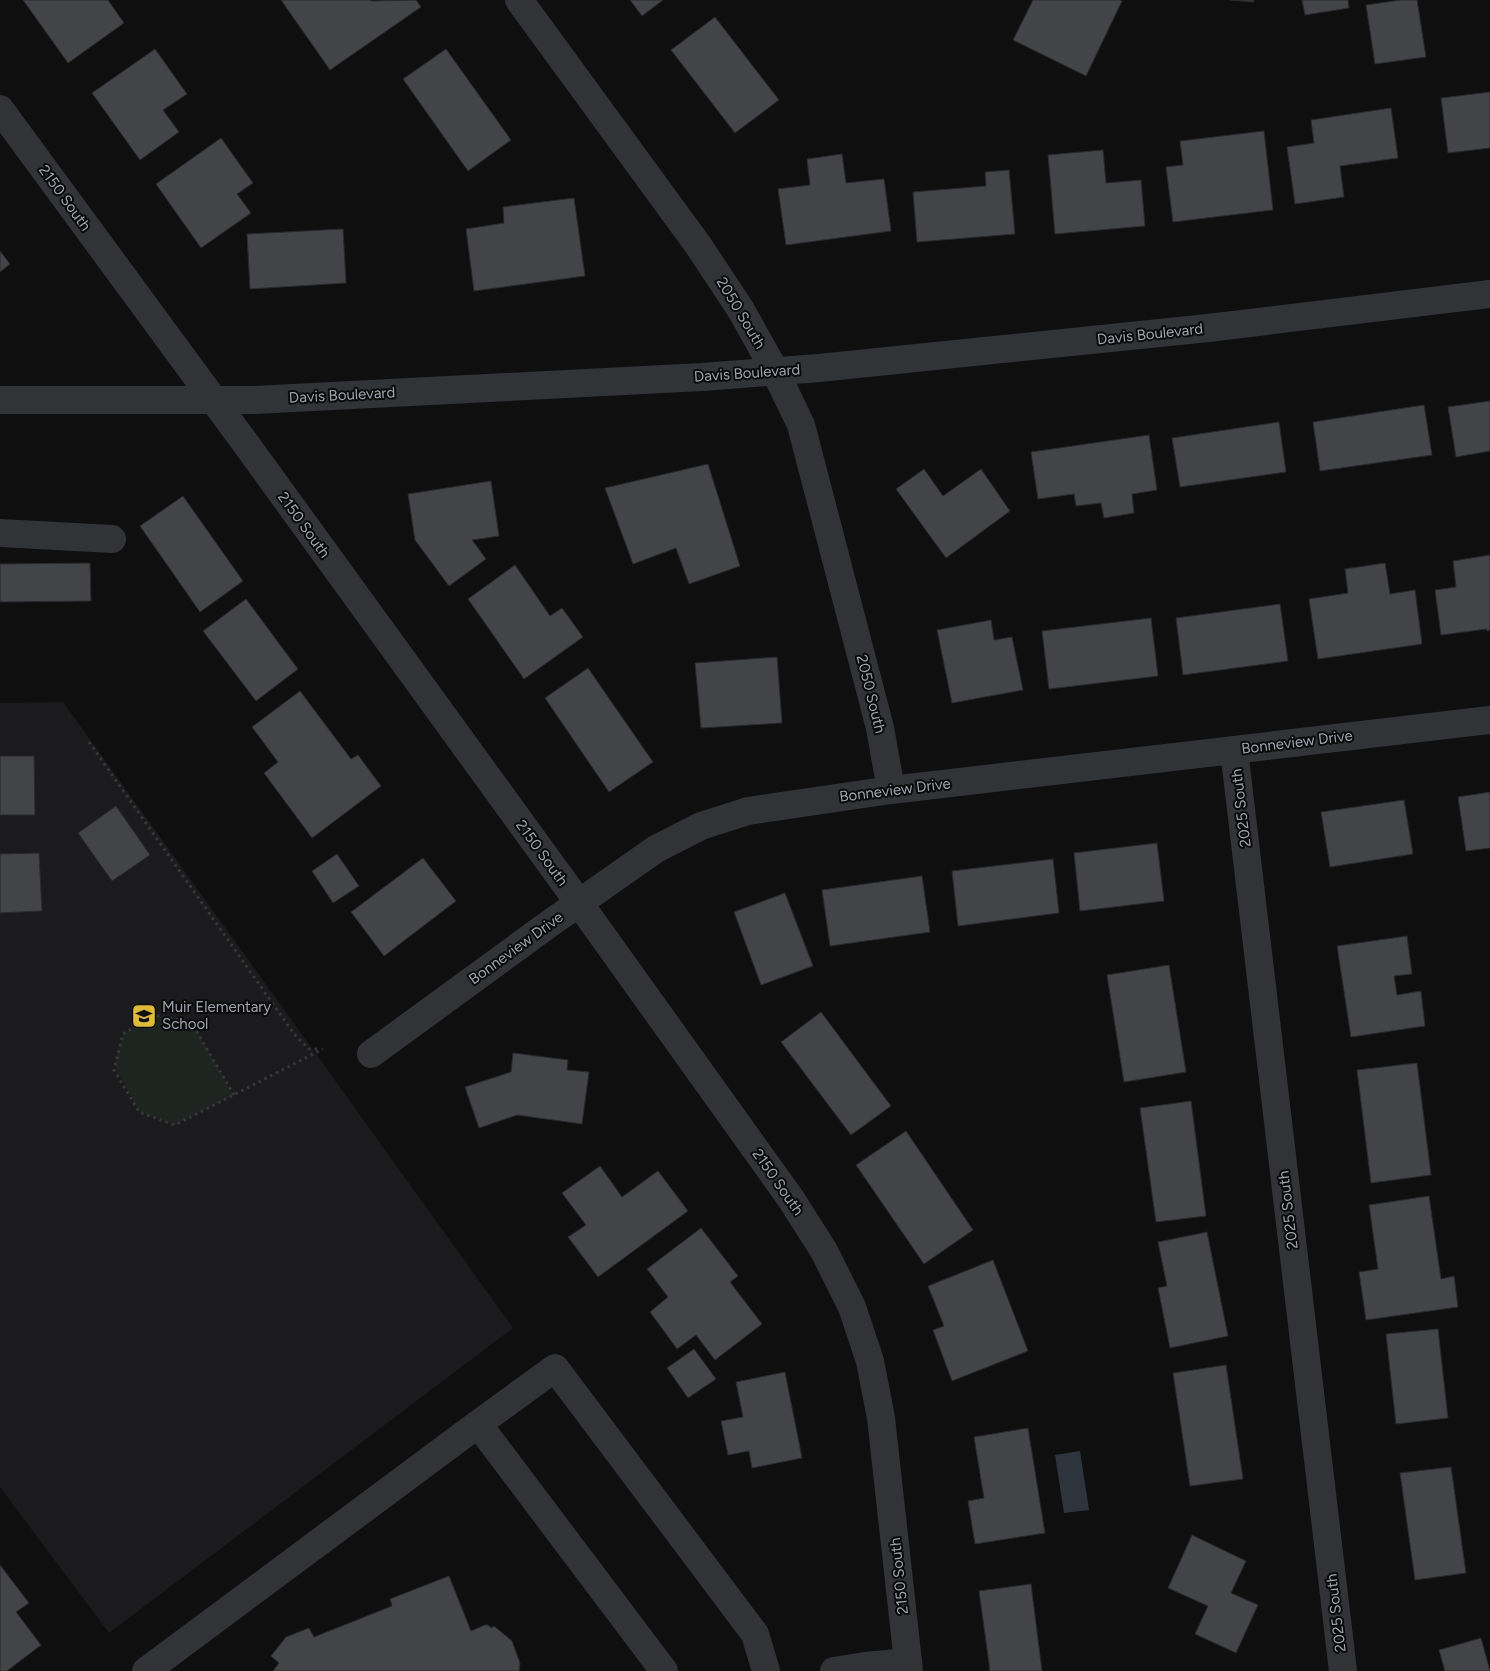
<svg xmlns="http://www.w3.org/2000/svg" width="1490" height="1671" font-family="Figtree,sans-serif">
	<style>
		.built { fill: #1b1b1d }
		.green { fill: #1e241f }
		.water { fill: #2e343b }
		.building { fill: #434448; stroke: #2a292c }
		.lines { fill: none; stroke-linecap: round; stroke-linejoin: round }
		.path { stroke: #37373c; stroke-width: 3; stroke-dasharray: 2.5 4; stroke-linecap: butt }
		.minor { stroke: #323337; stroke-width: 28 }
		.labels { text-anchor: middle; stroke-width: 4; stroke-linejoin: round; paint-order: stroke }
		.street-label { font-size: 15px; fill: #a1a4b0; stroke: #0a0a0b }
		.poi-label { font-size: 15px; fill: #a1a4b0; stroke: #0a0a0b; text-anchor: start }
	</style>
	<rect width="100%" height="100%" fill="#0f0f10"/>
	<polygon class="built" points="63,702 513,1328 109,1633 0,1487 0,703"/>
	<polygon class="green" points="154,1015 191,1022 234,1095 175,1125 139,1112 115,1065 123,1034"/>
	<polygon class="water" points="1080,1451 1089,1510 1064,1513 1055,1455"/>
	<g class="building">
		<polygon points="23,0 108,0 124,23 68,63"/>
		<polygon points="281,0 370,0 371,1 416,0 421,7 330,70"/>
		<polygon points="630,0 663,0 642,16"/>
		<polygon points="1033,0 1120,0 1122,1 1086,76 1013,40"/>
		<polygon points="1230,0 1254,0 1253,2"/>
		<polygon points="1302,0 1348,0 1349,8 1305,15"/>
		<polygon points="1401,0 1417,0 1426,57 1375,64 1366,5"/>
		<polygon points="715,17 779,100 735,133 671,50"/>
		<polygon points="155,49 187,94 163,110 179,132 140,160 92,93"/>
		<polygon points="446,49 511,140 468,171 403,79"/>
		<polygon points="1490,92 1490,148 1448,153 1441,98"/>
		<polygon points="1391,108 1398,158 1340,166 1344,197 1295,204 1287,147 1314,143 1311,120"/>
		<polygon points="1264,131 1273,210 1173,222 1166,167 1183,165 1180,141"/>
		<polygon points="221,138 253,183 237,194 251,213 201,248 156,184"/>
		<polygon points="1103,150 1106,183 1141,180 1145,226 1055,234 1048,155"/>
		<polygon points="842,154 846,183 884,179 891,231 786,245 778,189 810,185 807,159"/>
		<polygon points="1009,170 1015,234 917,242 913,192 986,186 985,172"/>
		<polygon points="574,198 585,276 474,291 466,229 504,223 503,207"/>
		<polygon points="343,229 346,283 250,289 247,234"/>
		<polygon points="0,251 10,264 0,272"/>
		<polygon points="1490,401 1490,451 1456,457 1448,407"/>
		<polygon points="1424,405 1432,455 1320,471 1313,422"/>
		<polygon points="1279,422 1286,472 1180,487 1172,438"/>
		<polygon points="1149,435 1157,490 1132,494 1134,513 1104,518 1101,503 1076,506 1074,494 1038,499 1031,452"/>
		<polygon points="708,464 740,566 689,584 676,548 633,564 605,488"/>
		<polygon points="924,469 943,496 981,469 1010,511 946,558 896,489"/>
		<polygon points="491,481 499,536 472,540 486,559 449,586 415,540 408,494"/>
		<polygon points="183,496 243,581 200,612 140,526"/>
		<polygon points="1490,555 1490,630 1487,631 1487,629 1441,635 1435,590 1456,587 1453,561"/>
		<polygon points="90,563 91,601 0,602 0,564"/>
		<polygon points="1385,563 1390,594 1415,590 1422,644 1318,659 1309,599 1348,593 1345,569"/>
		<polygon points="515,565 550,616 562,608 583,637 524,679 468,599"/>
		<polygon points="246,599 298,669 256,701 203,631"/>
		<polygon points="1280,604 1288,661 1183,675 1176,618"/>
		<polygon points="1151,618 1158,676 1049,689 1042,631"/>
		<polygon points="991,620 994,640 1012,637 1023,690 952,703 937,630"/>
		<polygon points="777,657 782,723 701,728 695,663"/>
		<polygon points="588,668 653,762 609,792 545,698"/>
		<polygon points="300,691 351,759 358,755 381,786 312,838 264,773 278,762 252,727"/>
		<polygon points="0,756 34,756 35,815 0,815"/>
		<polygon points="1490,792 1490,848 1466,851 1458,797"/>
		<polygon points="1404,800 1413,854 1330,867 1321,812"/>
		<polygon points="116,806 150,855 112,881 78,833"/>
		<polygon points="1157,843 1164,901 1080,911 1074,853"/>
		<polygon points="39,853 42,911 0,913 0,854"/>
		<polygon points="337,854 359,886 333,903 312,871"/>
		<polygon points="423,858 456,901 384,956 351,912"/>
		<polygon points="1053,859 1059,913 958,926 952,871"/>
		<polygon points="922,876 930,932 830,946 822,890"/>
		<polygon points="785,893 813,966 761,985 734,912"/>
		<polygon points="1407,936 1412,974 1394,976 1397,995 1421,991 1425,1026 1351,1037 1337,946"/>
		<polygon points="1169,965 1186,1072 1124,1082 1107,975"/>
		<polygon points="821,1012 891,1106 851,1135 781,1042"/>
		<polygon points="513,1053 568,1060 567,1070 589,1072 582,1124 517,1115 479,1128 465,1087 511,1072"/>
		<polygon points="1417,1063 1431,1175 1371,1183 1357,1070"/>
		<polygon points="1191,1101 1206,1216 1156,1222 1140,1108"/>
		<polygon points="906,1131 973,1230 924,1264 856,1165"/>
		<polygon points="600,1166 622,1197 658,1171 688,1211 598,1277 568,1237 586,1225 562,1193"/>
		<polygon points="1429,1196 1441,1279 1454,1276 1458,1307 1366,1320 1359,1272 1378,1269 1369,1205"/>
		<polygon points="701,1228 738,1276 730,1282 762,1324 715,1360 696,1335 677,1349 650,1312 668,1297 647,1269"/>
		<polygon points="1207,1232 1228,1336 1170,1348 1158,1288 1167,1286 1158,1242"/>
		<polygon points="993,1260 1028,1351 952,1381 933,1330 944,1326 928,1286"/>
		<polygon points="1438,1329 1448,1418 1396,1424 1386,1334"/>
		<polygon points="694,1349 716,1379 688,1398 667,1368"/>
		<polygon points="1226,1365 1243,1479 1190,1486 1173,1373"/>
		<polygon points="785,1372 802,1458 752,1468 749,1451 728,1455 721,1421 743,1417 736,1382"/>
		<polygon points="1028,1428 1045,1533 975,1544 968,1501 984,1498 974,1437"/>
		<polygon points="1451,1467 1466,1573 1415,1580 1400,1473"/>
		<polygon points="1192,1535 1246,1561 1231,1593 1258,1605 1236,1653 1195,1634 1208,1606 1168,1588"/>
		<polygon points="0,1565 29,1603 16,1612 41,1645 7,1671 0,1671"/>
		<polygon points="449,1576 471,1631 485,1625 488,1625 491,1628 494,1626 512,1641 520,1663 519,1671 273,1671 279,1663 271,1656 286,1637 309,1628 314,1637 392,1606 390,1599"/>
		<polygon points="1031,1584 1042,1671 990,1671 979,1591"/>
		<polygon points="1481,1638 1490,1671 1445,1671 1439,1650"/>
	</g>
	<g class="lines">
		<g class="path">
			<polyline points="89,742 294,1034 309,1049 320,1049"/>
			<polyline points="234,1095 191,1022 154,1015 123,1034 114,1070 139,1112 175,1125 323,1049"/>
		</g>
		<g class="minor">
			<polyline points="519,0 698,245 741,310 775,371 801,425 880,728 891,790"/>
			<polyline points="0,109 246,444 579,903 791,1199 824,1251 852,1307 870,1361 881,1418 909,1671"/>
			<polyline points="0,400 254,400 702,377 819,368 1208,328 1490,294"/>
			<polyline points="0,533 112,539"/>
			<polyline points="1234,750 1343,1671"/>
			<polyline points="371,1054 549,924 656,849 701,826 748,811 891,790 1490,720"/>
			<polyline points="478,1424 555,1368 755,1634 766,1671"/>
			<polyline points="146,1671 478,1424 664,1671"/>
			<polyline points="834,1671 865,1666 908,1662"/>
		</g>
	</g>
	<defs>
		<symbol id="school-square" viewBox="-11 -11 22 22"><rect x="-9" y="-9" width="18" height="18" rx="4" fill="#debb39" stroke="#0a0a0b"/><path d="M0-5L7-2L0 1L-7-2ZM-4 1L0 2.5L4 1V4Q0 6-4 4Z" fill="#111"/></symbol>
	</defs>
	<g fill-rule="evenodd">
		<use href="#school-square" x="130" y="1002" width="28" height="28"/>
	</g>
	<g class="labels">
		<g class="street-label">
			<text transform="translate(65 198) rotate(54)" y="5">2150 South</text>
			<text transform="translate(741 313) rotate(59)" y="5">2050 South</text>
			<text transform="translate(1150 334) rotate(-6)" y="5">Davis Boulevard</text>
			<text transform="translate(747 373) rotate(-4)" y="5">Davis Boulevard</text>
			<text transform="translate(342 395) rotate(-3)" y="5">Davis Boulevard</text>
			<text transform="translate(304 525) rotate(54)" y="5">2150 South</text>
			<text transform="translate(871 694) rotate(76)" y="5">2050 South</text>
			<text transform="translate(1297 742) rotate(-7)" y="5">Bonneview Drive</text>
			<text transform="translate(895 790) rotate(-7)" y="5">Bonneview Drive</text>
			<text transform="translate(1241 808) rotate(-97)" y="5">2025 South</text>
			<text transform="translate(542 853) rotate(54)" y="5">2150 South</text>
			<text transform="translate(516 948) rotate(-36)" y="5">Bonneview Drive</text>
			<text transform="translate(778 1182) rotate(55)" y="5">2150 South</text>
			<text transform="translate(1288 1210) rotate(-97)" y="5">2025 South</text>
			<text transform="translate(899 1576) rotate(-96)" y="5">2150 South</text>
			<text transform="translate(1336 1613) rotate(-97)" y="5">2025 South</text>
		</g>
		<g class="poi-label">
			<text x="162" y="1012">Muir Elementary<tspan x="162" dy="17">School</tspan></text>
		</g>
	</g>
</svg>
